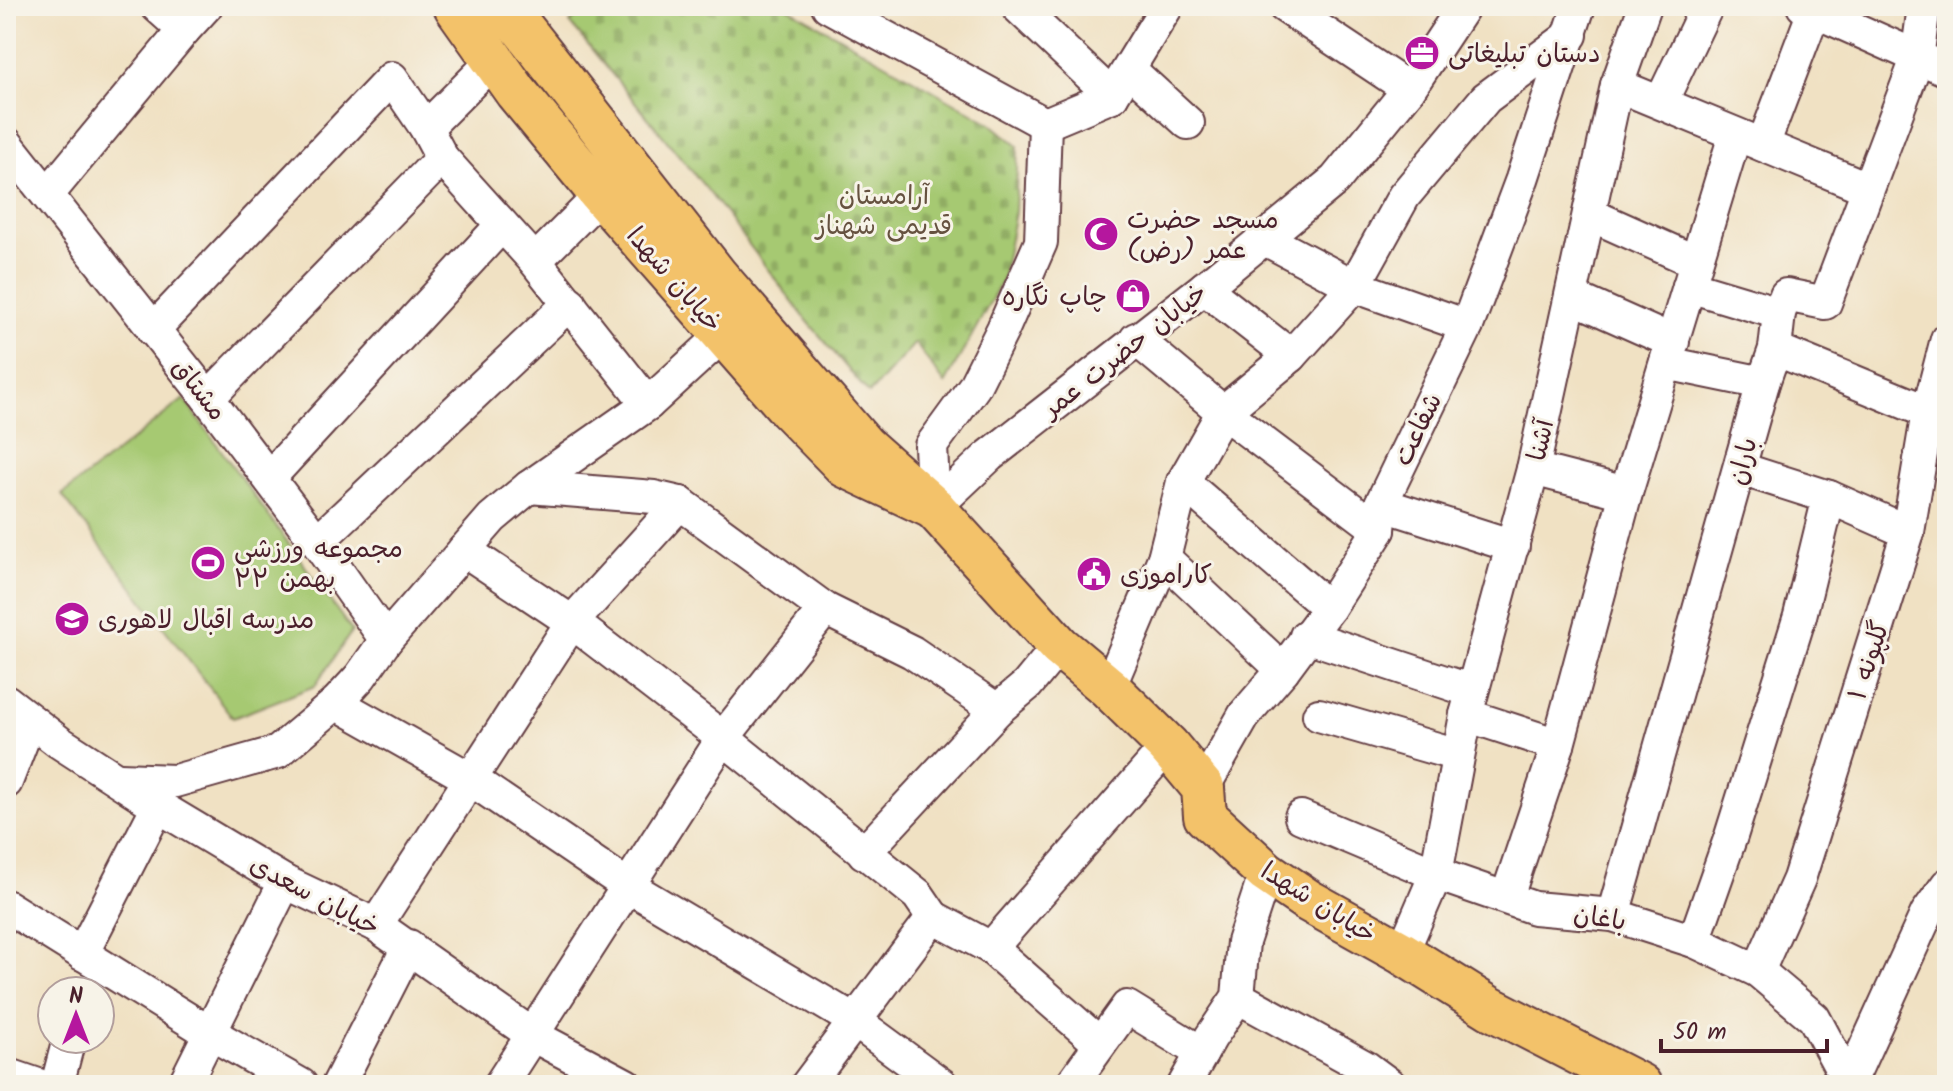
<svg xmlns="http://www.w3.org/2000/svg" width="1953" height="1091" font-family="Kalam,'Playpen Sans Arabic',sans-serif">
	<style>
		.cemetery { fill: url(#cemetery-stones); stroke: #78744e; stroke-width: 2 }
		.green { fill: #a6c972; stroke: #78744e; stroke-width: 2 }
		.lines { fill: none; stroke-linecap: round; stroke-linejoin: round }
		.minor-casing { stroke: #633c42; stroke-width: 36 }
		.major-casing { stroke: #633c42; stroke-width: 46 }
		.minor { stroke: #fff; stroke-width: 32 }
		.major { stroke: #f3c26a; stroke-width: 42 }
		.labels { text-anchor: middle; stroke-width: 6; stroke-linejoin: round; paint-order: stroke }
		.poi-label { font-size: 26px; fill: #4a1f2b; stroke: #f7f3e8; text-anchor: start }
		.park-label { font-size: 26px; fill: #665240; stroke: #f7f3e8 }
		.street-label { font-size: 26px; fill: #4a1f2b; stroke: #f7f3e8 }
	</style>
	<defs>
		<pattern id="cemetery-stones" width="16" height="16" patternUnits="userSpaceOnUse" patternTransform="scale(2)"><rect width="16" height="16" fill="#a6c972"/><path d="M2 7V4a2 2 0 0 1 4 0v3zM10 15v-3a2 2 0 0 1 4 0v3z" fill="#90ac63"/></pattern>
	</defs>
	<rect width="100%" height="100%" fill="#f7f3e8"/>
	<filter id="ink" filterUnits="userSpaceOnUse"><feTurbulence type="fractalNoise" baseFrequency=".0125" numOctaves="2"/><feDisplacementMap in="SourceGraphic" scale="16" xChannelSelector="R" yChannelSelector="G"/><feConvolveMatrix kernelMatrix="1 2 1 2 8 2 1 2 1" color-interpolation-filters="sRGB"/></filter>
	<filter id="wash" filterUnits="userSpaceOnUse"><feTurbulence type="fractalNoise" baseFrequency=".006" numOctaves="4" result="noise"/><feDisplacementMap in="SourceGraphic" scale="32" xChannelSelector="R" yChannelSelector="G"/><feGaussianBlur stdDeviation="1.8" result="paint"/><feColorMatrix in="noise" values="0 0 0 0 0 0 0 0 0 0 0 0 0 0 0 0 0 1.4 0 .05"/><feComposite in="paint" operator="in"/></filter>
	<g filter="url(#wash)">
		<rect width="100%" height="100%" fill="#f0e1c3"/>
		<polygon class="cemetery" points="588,6 785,6 990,123 1018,146 1015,212 1002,281 945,384 915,343 869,394 805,318 705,187 570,23"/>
		<polygon class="green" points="184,399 352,631 315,686 233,718 62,495"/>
	</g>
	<g filter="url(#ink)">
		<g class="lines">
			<defs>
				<g id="minor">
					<polyline points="157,6 184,30"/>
					<polyline points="828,6 1045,124"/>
					<polyline points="1017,6 1112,96"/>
					<polyline points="1284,6 1409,89"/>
					<polyline points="1803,6 1947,70"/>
					<polyline points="1130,70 1188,123"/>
					<polyline points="1617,85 1867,188"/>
					<polyline points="1661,102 1707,6"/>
					<polyline points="1045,124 1112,96 1167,6"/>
					<polyline points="426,128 494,60"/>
					<polyline points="6,143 208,398 317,542 386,640"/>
					<polyline points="1763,145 1814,11"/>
					<polyline points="48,194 184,30 206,6"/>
					<polyline points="1589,214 1696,262"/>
					<polyline points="1263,238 1354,286 1467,326"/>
					<polyline points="535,261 601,195"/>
					<polyline points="1689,286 1779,313"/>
					<polyline points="1204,288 1291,356"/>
					<polyline points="1572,297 1673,342"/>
					<polyline points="153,330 392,78 426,128 442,158 535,261 648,404"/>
					<polyline points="1136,339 1223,412 1379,530"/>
					<polyline points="1775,349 1928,412"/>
					<polyline points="1666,363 1763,383"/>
					<polyline points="208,398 442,158"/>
					<polyline points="1533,469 1626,493"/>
					<polyline points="1741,469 1829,497 1908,532"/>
					<polyline points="269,478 502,225"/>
					<polyline points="1183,482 1329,608"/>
					<polyline points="529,487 654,497 680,503 825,609 912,652 997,710"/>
					<polyline points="1381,504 1513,546"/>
					<polyline points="934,508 989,456 1204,288 1335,180 1409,89 1464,6"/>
					<polyline points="934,508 931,446 974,387 1003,329 1041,242 1045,124"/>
					<polyline points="317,542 570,303"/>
					<polyline points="464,550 572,622 723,738 918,895 933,917"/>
					<polyline points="1164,558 1283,670"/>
					<polyline points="1306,636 1472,691"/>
					<polyline points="1109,688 1164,558 1183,482 1223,412 1291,356 1354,286 1404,196 1486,98 1571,35"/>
					<polyline points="6,701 59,742 158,806 285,882 376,925 534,1036 626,1085"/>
					<polyline points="336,703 469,778 628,886 855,1021 942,1085"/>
					<polyline points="1319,715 1458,755"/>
					<polyline points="1466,715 1558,745"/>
					<polyline points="120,779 175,781 278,752 336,703 360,677 386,640 492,518 529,487 648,404 723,335"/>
					<polyline points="6,782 30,720"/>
					<polyline points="1203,788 1245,714 1283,670 1329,608 1379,530 1381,504 1467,326 1522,179 1579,6"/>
					<polyline points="1301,817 1436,874 1534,908 1613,915 1694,941 1758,971 1814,1018 1850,1085"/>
					<polyline points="864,853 997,710 1027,685 1059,646"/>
					<polyline points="1507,897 1558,745 1626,493 1735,135"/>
					<polyline points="6,906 210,1033 301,1085"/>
					<polyline points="1613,915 1763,383 1775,349 1779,313 1786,295 1825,303 1917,59 1924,6"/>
					<polyline points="376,925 572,622 680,503"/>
					<polyline points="1694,941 1731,836 1800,616 1829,497"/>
					<polyline points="991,948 1100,1044"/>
					<polyline points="1402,953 1436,874 1466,715 1533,469 1617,85 1645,6"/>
					<polyline points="82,954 158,806"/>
					<polyline points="1758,971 1799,879 1908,532 1928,412 1947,339"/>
					<polyline points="1238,997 1367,1068 1390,1085"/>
					<polyline points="6,1074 38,1085"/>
					<polyline points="1849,1084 1927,913 1947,885"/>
					<polyline points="57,1085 69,1039"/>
					<polyline points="184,1085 285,882"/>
					<polyline points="338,1085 409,946"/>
					<polyline points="500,1085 723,738 825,609"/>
					<polyline points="807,1085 933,917 991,948 1168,746"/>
					<polyline points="1071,1085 1127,1007 1202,1053"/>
					<polyline points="1184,1085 1211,1037 1238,997 1243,942 1266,872"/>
				</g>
				<g id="major">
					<polyline points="455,6 516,92 601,195 789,409 845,466 934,508 864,446 716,275 505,6"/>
					<polyline points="934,508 1059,646 1109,688 1168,746 1203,788 1205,816 1266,872 1307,900 1402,953 1490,1008 1640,1085"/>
				</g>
			</defs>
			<use href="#minor" class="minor-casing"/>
			<use href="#major" class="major-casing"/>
			<use href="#minor" class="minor"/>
			<use href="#major" class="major"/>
		</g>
	</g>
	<defs>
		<symbol id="office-disc" viewBox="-11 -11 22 22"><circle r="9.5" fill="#b5179e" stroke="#f7f3e8"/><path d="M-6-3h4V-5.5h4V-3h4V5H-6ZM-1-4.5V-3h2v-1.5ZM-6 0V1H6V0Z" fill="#fff"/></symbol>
		<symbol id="mosque-disc" viewBox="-11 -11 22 22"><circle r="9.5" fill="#b5179e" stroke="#f7f3e8"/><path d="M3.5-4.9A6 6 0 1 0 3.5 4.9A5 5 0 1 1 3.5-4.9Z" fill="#fff"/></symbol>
		<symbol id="shop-disc" viewBox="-11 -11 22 22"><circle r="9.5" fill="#b5179e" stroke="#f7f3e8"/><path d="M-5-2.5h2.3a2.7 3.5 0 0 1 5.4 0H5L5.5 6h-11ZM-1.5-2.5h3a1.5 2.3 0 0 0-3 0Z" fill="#fff"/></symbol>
		<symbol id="stadium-disc" viewBox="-11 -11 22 22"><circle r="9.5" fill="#b5179e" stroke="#f7f3e8"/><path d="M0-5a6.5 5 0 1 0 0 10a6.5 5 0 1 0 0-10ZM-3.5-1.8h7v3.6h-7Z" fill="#fff"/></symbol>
		<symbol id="civic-disc" viewBox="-11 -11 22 22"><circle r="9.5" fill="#b5179e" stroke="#f7f3e8"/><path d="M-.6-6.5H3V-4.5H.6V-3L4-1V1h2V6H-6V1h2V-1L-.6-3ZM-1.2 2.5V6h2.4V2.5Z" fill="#fff"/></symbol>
		<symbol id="school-disc" viewBox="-11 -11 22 22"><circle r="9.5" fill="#b5179e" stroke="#f7f3e8"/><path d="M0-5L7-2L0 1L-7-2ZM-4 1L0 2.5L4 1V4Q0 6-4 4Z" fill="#fff"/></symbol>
	</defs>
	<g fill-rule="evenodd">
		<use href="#office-disc" x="1402" y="33" width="40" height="40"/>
		<use href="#mosque-disc" x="1081" y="214" width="40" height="40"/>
		<use href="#shop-disc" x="1113" y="276" width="40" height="40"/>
		<use href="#stadium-disc" x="188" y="543" width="40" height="40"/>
		<use href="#civic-disc" x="1074" y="554" width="40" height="40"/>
		<use href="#school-disc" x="52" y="599" width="40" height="40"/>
	</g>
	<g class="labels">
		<g class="poi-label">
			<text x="1448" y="62">دستان تبلیغاتی</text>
			<text x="1127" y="228">مسجد حضرت<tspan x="1127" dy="30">عمر (رض)</tspan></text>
			<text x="1107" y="305" text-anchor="end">چاپ نگاره</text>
			<text x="234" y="557">مجموعه ورزشی<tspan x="234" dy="30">۲۲ بهمن</tspan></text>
			<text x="1120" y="583">کاراموزی</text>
			<text x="98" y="628">مدرسه اقبال لاهوری</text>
		</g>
		<g class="park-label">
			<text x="884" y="204">آرامستان<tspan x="884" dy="30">قدیمی شهناز</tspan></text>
		</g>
		<g class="street-label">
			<text transform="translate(675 279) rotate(49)" y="9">خیابان شهدا</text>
			<text transform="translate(1124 350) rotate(-38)" y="9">خیابان حضرت عمر</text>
			<text transform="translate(200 389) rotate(52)" y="9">مشتاق</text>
			<text transform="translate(1417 429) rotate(-64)" y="9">شفاعت</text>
			<text transform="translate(1540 440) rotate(-77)" y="9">آشنا</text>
			<text transform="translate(1742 461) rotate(-75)" y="9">باران</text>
			<text transform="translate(1868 660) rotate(-72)" y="9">گلپونه ۱</text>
			<text transform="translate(315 895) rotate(28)" y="9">خیابان سعدی</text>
			<text transform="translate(1319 902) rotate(32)" y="9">خیابان شهدا</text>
			<text transform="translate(1600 917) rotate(9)" y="9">باغان</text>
		</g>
	</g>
	<rect width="1953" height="1091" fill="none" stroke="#f7f3e8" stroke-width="32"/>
	<g transform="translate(76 1015)"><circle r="38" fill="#f7f3e8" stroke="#b29e9c" stroke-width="2"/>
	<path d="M0-6L14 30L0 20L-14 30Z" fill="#b5179e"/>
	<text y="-12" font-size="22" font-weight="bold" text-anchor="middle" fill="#4a1f2b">N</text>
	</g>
	<path d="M1661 1039v12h166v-12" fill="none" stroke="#4a1f2b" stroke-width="4"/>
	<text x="1673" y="1039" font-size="24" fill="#4a1f2b" stroke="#f7f3e8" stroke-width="6" paint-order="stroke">50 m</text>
</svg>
